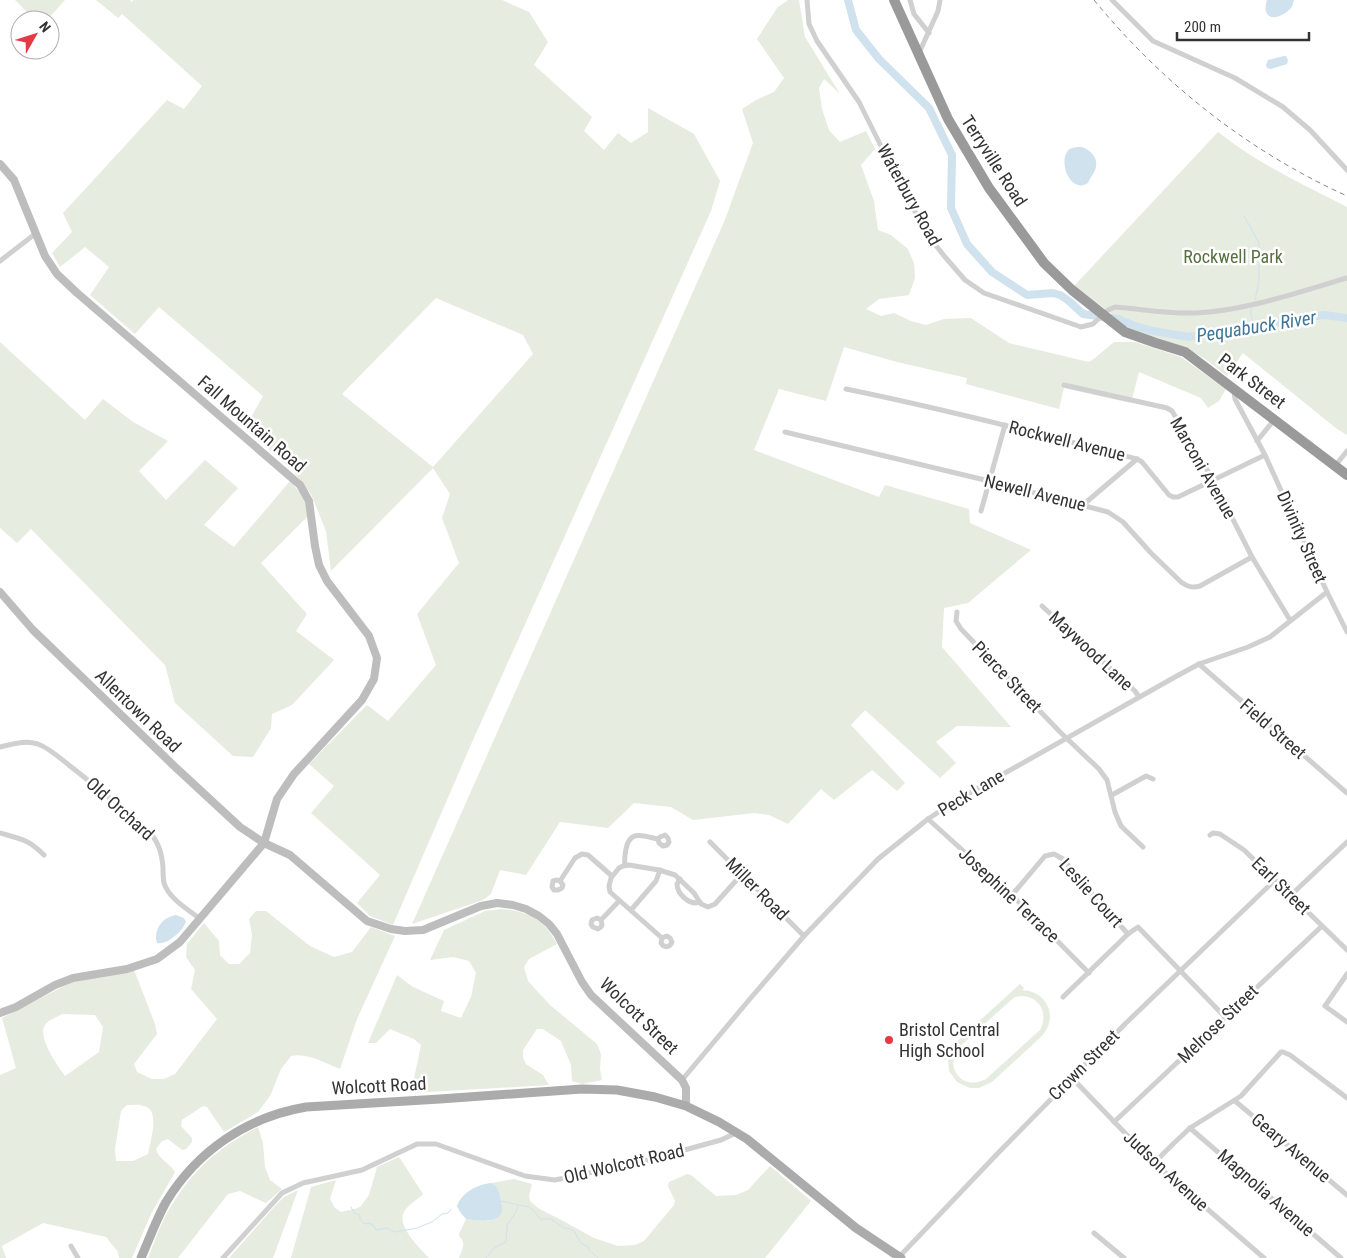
<svg xmlns="http://www.w3.org/2000/svg" width="1347" height="1258" font-family="'Roboto Condensed',sans-serif">
	<style>
		.green { fill: #e6ecdf; fill-rule: evenodd }
		.water { fill: #cfe2ee }
		.lines { fill: none; stroke-linecap: round; stroke-linejoin: round }
		.stream { stroke: #cfe2ee; stroke-width: 1 }
		.river { stroke: #cfe2ee; stroke-width: 8 }
		.street { stroke: #d0d0d0; stroke-width: 5 }
		.secondary { stroke: #bdbdbd; stroke-width: 8 }
		.primary { stroke: #ababab; stroke-width: 9 }
		.highway { stroke: #9a9a9a; stroke-width: 10 }
		.rail { stroke: #888; stroke-width: 1; stroke-dasharray: 5 4; stroke-linecap: butt }
		.poi-dot { fill: #e63946; stroke: #fff; stroke-width: 2 }
		.labels { text-anchor: middle; stroke-width: 5; stroke-linejoin: round; paint-order: stroke }
		.street-label { font-size: 18px; fill: #333; stroke: #fff }
		.park-label { font-size: 18px; fill: #56703f; stroke: #fff }
		.poi-label { font-size: 18px; fill: #333; stroke: #fff; text-anchor: start }
		.water-label { font-size: 19px; font-style: italic; fill: #3f7597; stroke: #fff }
	</style>
	<rect width="100%" height="100%" fill="#fff"/>
	<g class="green">
		<polygon points="15,0 65,0 47,20 35,20"/>
		<path d="M96 0H130L132 2 133 0H502L529 12 548 42 534 65 592 117 584 131 604 150 618 133 631 143 648 132V108L694 134 720 181 711 211 469 749 393 925 370 916 357 903 380 875 311 813 334 786 309 764 367 705 388 721 436 665 417 614 459 563 442 518 450 494 433 468 331 571 326 531 311 494 292 470 245 428 263 396 159 307 135 334 90 295 109 267 85 247 60 267 52 253 72 232 63 213 167 100 184 109 202 86 122 14 118 18ZM436 298 523 335 533 354 433 467 342 394Z"/>
		<polygon points="788,0 799,0 805,37 840,94 824,79 819,88 822,109 829,130 840,142 866,131 875,149 861,165 874,201 878,230 891,235 908,249 914,263 915,278 909,295 879,299 866,309 881,316 894,313 911,321 926,325 944,319 971,318 1009,343 1089,362 1095,358 1114,342 1135,342 1181,357 1226,389 1219,401 1208,408 1201,398 1139,372 1131,403 1064,388 1059,409 966,384 967,378 897,362 844,347 826,401 779,389 754,450 879,497 885,485 969,509 970,523 1031,550 968,603 944,608 942,647 1011,727 957,726 936,742 956,763 940,778 865,710 851,725 905,783 897,791 872,770 834,800 821,789 788,824 769,815 754,813 693,820 671,807 634,803 608,828 560,822 526,875 500,870 491,894 483,900 412,924 724,222 753,143 742,109 756,100 774,92 784,78 757,39 777,8"/>
		<path d="M1218 132C1257 163 1302 184 1347 207V435L1337 429 1243 353 1227 376 1207 360 1184 347 1139 332 1124 323 1074 286Z"/>
		<polygon points="0,342 85,420 103,399 133,422 168,441 139,471 166,500 205,460 238,488 204,525 234,547 290,481 306,500 308,516 261,563 307,614 296,631 334,660 292,705 272,714 271,728 253,757 233,756 175,703 165,665 31,529 17,543 0,528"/>
		<path d="M501 909C528 911 544 919 557 944L529 959 524 967 528 981 550 1005 597 1044 601 1054 600 1069 602 1080 582 1084 572 1081 571 1065 561 1041 543 1029H537L523 1050V1058L526 1064 543 1075 549 1085 411 1093 421 1045 414 1039 390 1029 376 1043H368L397 975 413 987 444 1001 441 1011 461 1018 471 997 476 973 469 961 453 957 430 960 444 930 485 911Z"/>
		<path d="M256 911H266L310 946 334 957 352 952 371 927 395 936 357 1019 340 1069C325 1063 307 1052 291 1056L281 1069 270 1096 258 1112 224 1132 207 1107 203 1106 182 1120 181 1126 192 1138V1142L186 1149 182 1150 168 1139 162 1141 156 1149C158 1159 170 1163 175 1172L151 1214 132 1258H119L118 1252 106 1237 43 1223 2 1246 6 1258H0V1075L16 1068 2 1018 72 982 134 970 155 1024 157 1034 134 1064 137 1072 152 1079H164L175 1074 217 1019 191 989 195 970 186 957 187 944 204 923 219 941 220 955 229 964H239L250 953 252 935 249 919ZM62 1014 95 1015 103 1027 99 1052 65 1076C58 1066 37 1038 45 1025 48 1020 57 1017 62 1014ZM127 1105C132 1105 139 1104 144 1106 161 1110 150 1142 148 1154L133 1161H116L115 1149 121 1111Z"/>
		<path d="M1020 984 1024 988 1022 990C1047 991 1059 1017 1042 1036L992 1082 979 1088H970L957 1082 949 1071 948 1058 945 1060 941 1056ZM1022 996C1040 997 1049 1014 1040 1030L986 1079C964 1091 945 1070 957 1049L1010 1001 1015 997Z"/>
		<path d="M258 1127 263 1143 265 1167 270 1180 282 1189 266 1203 240 1191 228 1194 178 1258H148C153 1245 158 1231 164 1219 188 1174 214 1150 258 1127Z"/>
		<path d="M399 1157 423 1194C416 1201 407 1205 403 1214 398 1227 421 1250 429 1258H291L311 1187 336 1180 330 1199 335 1208 341 1212 358 1208 361 1206 369 1195 377 1167Z"/>
		<path d="M770 1166 811 1201 765 1258H459C462 1249 467 1244 459 1236V1234L466 1219C485 1221 505 1226 501 1200 500 1193 497 1187 492 1183L514 1179 532 1184 529 1196 530 1201 538 1208 565 1222 594 1238 618 1246 635 1245 644 1241 674 1205 675 1201 668 1186 669 1182 687 1174 691 1175 716 1196 736 1195 748 1190Z"/>
		<polygon points="298,1190 273,1258 229,1258 274,1207 284,1197"/>
	</g>
	<g class="water">
		<path d="M1267 0H1294C1293 3 1293 5 1291 8 1286 14 1271 23 1266 12 1265 9 1266 3 1267 0Z"/>
		<polygon points="1284,56 1286,56 1288,60 1287,64 1271,69 1267,68 1266,65 1268,60"/>
		<path d="M1082 147C1090 150 1098 157 1096 167 1095 172 1090 178 1088 183 1071 194 1059 164 1067 152 1070 147 1076 147 1082 147Z"/>
		<path d="M176 915 184 918 186 922C182 932 167 945 157 943 153 929 163 917 176 915Z"/>
		<path d="M492 1183C498 1187 500 1193 501 1200 501 1204 503 1208 502 1211 498 1225 476 1220 466 1219L460 1212 457 1206C462 1192 478 1184 492 1183Z"/>
	</g>
	<g class="lines">
		<g class="stream">
			<polyline points="1244,216 1259,243 1259,281 1255,300"/>
			<path d="M1252 308C1249 314 1252 319 1255 325"/>
			<polyline points="500,1201 529,1207 533,1210 540,1219 551,1219 564,1228 570,1229 574,1231 581,1243 588,1247 589,1250 598,1258"/>
			<polyline points="351,1207 354,1213 360,1215 360,1219 363,1223 367,1224 369,1223 373,1225 376,1230 387,1228 395,1232 417,1228 432,1222 442,1214 448,1213 451,1209"/>
			<polyline points="486,1258 495,1247 506,1242 507,1225 516,1212 518,1206"/>
		</g>
		<polyline class="river" points="848,0 856,30 879,59 929,108 952,155 951,208 967,244 992,272 1027,295 1053,293 1060,295 1069,301 1083,314 1118,319 1135,326 1153,331 1189,337 1255,325 1324,315 1347,318"/>
		<g class="street">
			<path d="M807 0 809 24 817 41 859 102 908 200 934 243 945 257 965 280 984 293 1081 327 1093 324 1108 310 1115 307C1142 309 1166 314 1195 313 1245 311 1299 292 1347 278"/>
			<polyline points="910,0 914,14 929,33"/>
			<polyline points="1112,0 1153,41 1235,78 1283,107 1310,130 1347,170"/>
			<polyline points="919,53 938,11 940,0"/>
			<polyline points="0,261 35,234"/>
			<polyline points="1064,385 1167,408 1172,411 1213,480 1252,557 1290,620"/>
			<path d="M846 389C944 409 1040 434 1137 459L1142 462 1169 495 1173 497H1178L1265 455"/>
			<polyline points="1234,391 1235,399 1265,455 1327,592 1347,632"/>
			<path d="M785 432 989 481 1108 512 1123 522 1151 553 1181 582C1188 587 1192 588 1200 586L1252 557"/>
			<polyline points="1257,441 1274,420"/>
			<polyline points="1335,466 1347,451"/>
			<polyline points="1084,504 1137,459"/>
			<polyline points="981,511 1005,425"/>
			<polyline points="1042,606 1135,691 1139,697"/>
			<polyline points="957,612 956,621 961,629 1060,732 1099,769 1107,780 1115,812 1121,826 1143,847"/>
			<polyline points="1199,664 1347,793"/>
			<path d="M0 747C12 744 25 740 38 744 49 748 60 758 70 766 96 786 121 808 147 829 158 841 162 852 163 868 163 872 163 878 164 883 169 899 188 909 200 919"/>
			<polyline points="1112,795 1146,776 1153,779"/>
			<polyline points="928,819 1012,895 1089,973"/>
			<path d="M0 833C21 839 28 839 44 855"/>
			<polyline points="1210,835 1213,833 1220,834 1244,850 1347,950"/>
			<polyline points="710,842 804,936"/>
			<path d="M625 865C624 859 625 855 626 849 630 829 643 836 658 839L659 843 663 846 667 845 669 842 668 838 665 835 660 837 658 839"/>
			<path d="M680 879 677 884C677 894 690 906 700 902"/>
			<polyline points="560,881 563,885 562,888 558,890 554,890 552,887 553,881 557,880 560,881 575,858 582,854 588,855 612,876"/>
			<polyline points="1012,895 1045,856 1054,854 1063,859 1093,895 1128,934"/>
			<polyline points="1291,895 1347,842"/>
			<polyline points="631,910 656,881 660,870"/>
			<polyline points="601,920 602,925 601,927 598,929 593,927 591,924 592,920 597,918 601,920 619,901"/>
			<path d="M662 938 667 936 670 938 672 942C670 948 664 948 661 943L662 938 610 892 609 886 611 878 619 868 623 866 629 865 659 870 675 875 694 893 701 904 708 907 715 904 742 874"/>
			<polyline points="1347,974 1325,1006 1347,1022"/>
			<polyline points="1063,997 1128,934 1138,927 1225,1017"/>
			<polyline points="1072,1078 1154,1163 1264,1258"/>
			<polyline points="682,1080 749,1000 804,936 878,859 928,819 952,803 1175,677 1199,664 1248,647 1270,637 1327,592"/>
			<polyline points="1235,1101 1347,1195"/>
			<polyline points="1114,1122 1322,926"/>
			<polyline points="1190,1128 1341,1258"/>
			<polyline points="1154,1163 1173,1144 1190,1128 1241,1096 1281,1052 1283,1052 1290,1055 1347,1098"/>
			<polyline points="1094,1233 1124,1258"/>
			<polyline points="71,1246 78,1258"/>
			<polyline points="899,1257 1000,1151 1126,1023 1275,880"/>
			<polyline points="223,1258 282,1193 303,1183 362,1170 417,1144 436,1144 525,1176 555,1180 637,1163 721,1140 736,1133"/>
		</g>
		<g class="secondary">
			<polyline points="0,164 14,180 45,256 57,274 76,292 300,485 309,501 315,546 319,565 327,581 369,636 377,658 374,679 362,700 294,774 277,799 264,843 180,942 157,959 127,969 73,978 55,985 16,1007 0,1013"/>
			<polyline points="0,592 33,630 63,659 172,764 240,827 264,843 290,855 367,921 391,929 405,931 423,930 481,906 497,903 513,905 526,909 539,916 549,924 557,934 582,982 591,995 682,1080 686,1088 686,1106"/>
		</g>
		<path class="primary" d="M141 1258C149 1240 156 1220 166 1202 197 1151 247 1117 306 1107L440 1099 582 1089 617 1090 655 1097 686 1106 719 1122 747 1139 856 1228 901 1258"/>
		<polyline class="highway" points="894,0 948,119 989,188 1044,263 1072,290 1125,332 1156,343 1185,352 1347,475"/>
		<path class="rail" d="M1094 0C1163 84 1248 151 1347 196"/>
	</g>
	<circle class="poi-dot" cx="889" cy="1040" r="5"/>
	<g class="labels">
		<g class="street-label">
			<text transform="translate(994 161) rotate(57)" y="6">Terryville Road</text>
			<text transform="translate(909 195) rotate(61)" y="6">Waterbury Road</text>
			<text transform="translate(1252 381) rotate(37)" y="6">Park Street</text>
			<text transform="translate(252 424) rotate(41)" y="6">Fall Mountain Road</text>
			<text transform="translate(1067 441) rotate(14)" y="6">Rockwell Avenue</text>
			<text transform="translate(1203 468) rotate(60)" y="6">Marconi Avenue</text>
			<text transform="translate(1035 493) rotate(14)" y="6">Newell Avenue</text>
			<text transform="translate(1302 537) rotate(66)" y="6">Divinity Street</text>
			<text transform="translate(1091 651) rotate(43)" y="6">Maywood Lane</text>
			<text transform="translate(1007 677) rotate(46)" y="6">Pierce Street</text>
			<text transform="translate(138 711) rotate(44)" y="6">Allentown Road</text>
			<text transform="translate(1273 729) rotate(41)" y="6">Field Street</text>
			<text transform="translate(971 793) rotate(-31)" y="6">Peck Lane</text>
			<text transform="translate(120 809) rotate(42)" y="6">Old Orchard</text>
			<text transform="translate(1281 886) rotate(44)" y="6">Earl Street</text>
			<text transform="translate(757 889) rotate(45)" y="6">Miller Road</text>
			<text transform="translate(1091 893) rotate(48)" y="6">Leslie Court</text>
			<text transform="translate(1009 895) rotate(43)" y="6">Josephine Terrace</text>
			<text transform="translate(639 1016) rotate(44)" y="6">Wolcott Street</text>
			<text transform="translate(1218 1024) rotate(-44)" y="6">Melrose Street</text>
			<text transform="translate(1084 1065) rotate(-45)" y="6">Crown Street</text>
			<text transform="translate(379 1086) rotate(-3)" y="6">Wolcott Road</text>
			<text transform="translate(1291 1148) rotate(40)" y="6">Geary Avenue</text>
			<text transform="translate(624 1164) rotate(-13)" y="6">Old Wolcott Road</text>
			<text transform="translate(1166 1171) rotate(43)" y="6">Judson Avenue</text>
			<text transform="translate(1266 1193) rotate(41)" y="6">Magnolia Avenue</text>
		</g>
		<g class="park-label">
			<text x="1233" y="263">Rockwell Park</text>
		</g>
		<g class="poi-label">
			<text x="899" y="1036">Bristol Central<tspan x="899" dy="21">High School</tspan></text>
		</g>
		<g class="water-label">
			<text transform="translate(1256 326) rotate(-9)" y="7">Pequabuck River</text>
		</g>
	</g>
	<g transform="translate(35 35) rotate(51)"><circle r="24" fill="#ffffff" stroke="#adadad"/>
	<path d="M0-4L9 19L0 12L-9 19Z" fill="#e63946"/>
	<text y="-8" font-size="14" font-weight="bold" text-anchor="middle" fill="#333333">N</text>
	</g>
	<path d="M1177 32v8h132v-8" fill="none" stroke="#333333" stroke-width="2.5"/>
	<text x="1184" y="32" font-size="15" fill="#333333" stroke="#ffffff" stroke-width="4" paint-order="stroke">200 m</text>
</svg>
